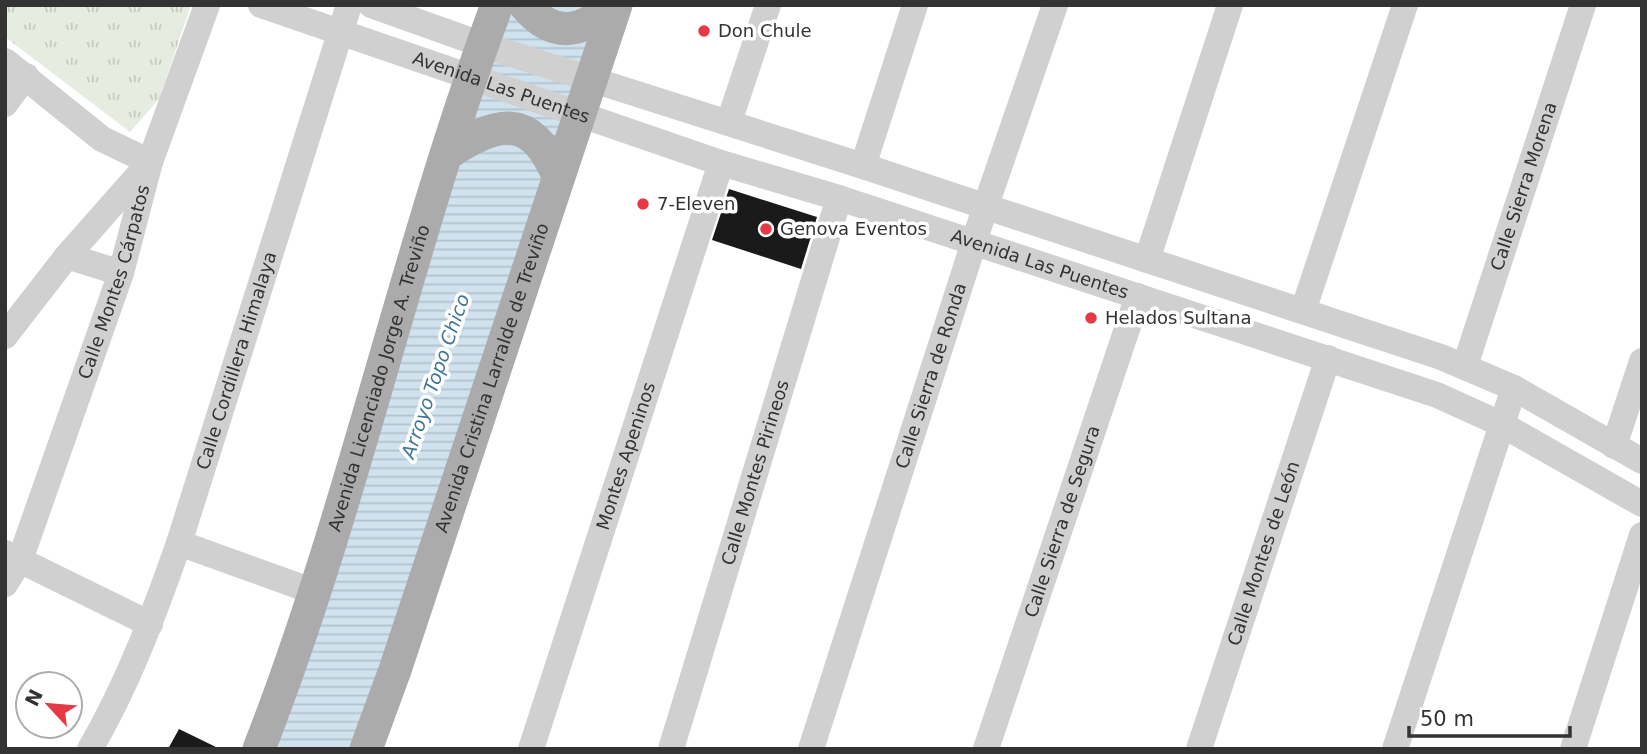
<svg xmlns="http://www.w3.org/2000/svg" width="1647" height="754" font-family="'DejaVu Sans',sans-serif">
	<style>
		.grass { fill: url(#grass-tufts) }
		.water { fill: url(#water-rules) }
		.building { fill: #1a1a1a }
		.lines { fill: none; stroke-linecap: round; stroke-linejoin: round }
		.minor { stroke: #d0d0d0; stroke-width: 26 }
		.major { stroke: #ababab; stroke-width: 33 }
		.poi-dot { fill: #e63946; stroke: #fff; stroke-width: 2.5 }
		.labels { text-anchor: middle; stroke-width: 7; stroke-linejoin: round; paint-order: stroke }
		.poi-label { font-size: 18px; fill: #333; stroke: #fff; text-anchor: start }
		.street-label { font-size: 18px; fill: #333; stroke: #fff }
		.water-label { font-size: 19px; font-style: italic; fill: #3f7597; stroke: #fff }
	</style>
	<defs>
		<pattern id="grass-tufts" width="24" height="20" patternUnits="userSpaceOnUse" patternTransform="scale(1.75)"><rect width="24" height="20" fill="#e6ecdf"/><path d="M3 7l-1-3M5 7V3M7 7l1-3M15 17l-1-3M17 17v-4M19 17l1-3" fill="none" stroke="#c6cbc0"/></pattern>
		<pattern id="water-rules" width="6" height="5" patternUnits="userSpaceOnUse" patternTransform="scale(1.75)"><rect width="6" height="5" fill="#cfe2ee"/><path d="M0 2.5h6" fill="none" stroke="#b2c2cd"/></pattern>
	</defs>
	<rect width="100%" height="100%" fill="#fff"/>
	<polygon class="grass" points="5,5 191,5 159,99 130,132 5,37"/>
	<polygon class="water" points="498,5 616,5 366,749 259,749"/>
	<g class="building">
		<polygon points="729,189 817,217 801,269 712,240"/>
		<polygon points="179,729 220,749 168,749"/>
	</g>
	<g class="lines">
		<g class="minor">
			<path id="s1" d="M261 5 721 163 839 198 1437 395 1501 424 1642 504"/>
			<polyline points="371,5 483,45 863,166 1441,357 1514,388 1642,461"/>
			<polyline points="5,61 102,139 150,162 67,256 5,336"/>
			<polyline points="5,104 26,76"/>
			<polyline points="729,122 768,5"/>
			<polyline points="863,166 915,5"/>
			<polyline points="67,256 121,273"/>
			<polyline points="1147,260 1230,5"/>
			<polyline points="1303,311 1405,5"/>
			<path id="s2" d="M1465 366 1583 5"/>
			<polyline points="1614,446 1642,361"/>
			<polyline points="179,543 315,592"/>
			<polyline points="5,553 150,624"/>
			<path id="s3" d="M5 584 20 560 121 273 150 162 207 5"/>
			<path id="s4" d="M90 749C128 684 154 614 179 543L349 5"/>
			<path id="s5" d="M531 749 721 163"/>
			<path id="s6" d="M671 749 839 198"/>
			<path id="s7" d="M811 749 985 208 1055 5"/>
			<path id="s8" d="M986 749 1138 296"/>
			<path id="s9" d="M1199 749 1328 358"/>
			<polyline points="1395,749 1514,388"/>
			<polyline points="1573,749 1642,535"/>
		</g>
		<g class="major">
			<path d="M525 5C553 39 582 34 612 5"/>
			<path d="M447 154C497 121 531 111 558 176"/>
			<path id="s10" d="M259 749C354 506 406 249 497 5"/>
			<path id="s11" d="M366 749 395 670 616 5"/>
		</g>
	</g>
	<g class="poi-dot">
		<circle cx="704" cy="31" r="7"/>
		<circle cx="643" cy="204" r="7"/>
		<circle cx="766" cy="229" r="7"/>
		<circle cx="1091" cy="318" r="7"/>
	</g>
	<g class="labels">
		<g class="poi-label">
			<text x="718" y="37">Don Chule</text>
			<text x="657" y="210">7-Eleven</text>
			<text x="780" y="235">Genova Eventos</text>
			<text x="1105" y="324">Helados Sultana</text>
		</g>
		<g class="street-label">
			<text dy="6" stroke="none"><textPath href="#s1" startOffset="254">Avenida Las Puentes</textPath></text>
			<text dy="6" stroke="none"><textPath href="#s2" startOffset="189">Calle Sierra Morena</textPath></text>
			<text dy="6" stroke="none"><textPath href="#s1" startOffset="821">Avenida Las Puentes</textPath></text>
			<text dy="6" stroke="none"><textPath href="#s3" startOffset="322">Calle Montes Cárpatos</textPath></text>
			<text dy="6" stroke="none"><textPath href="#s4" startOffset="416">Calle Cordillera Himalaya</textPath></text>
			<text dy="6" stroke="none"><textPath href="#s7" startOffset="392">Calle Sierra de Ronda</textPath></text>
			<text dy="6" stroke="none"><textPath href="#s11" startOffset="392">Avenida Cristina Larralde de Treviño</textPath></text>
			<text dy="6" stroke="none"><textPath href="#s10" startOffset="390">Avenida Licenciado Jorge A. Treviño</textPath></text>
			<text dy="6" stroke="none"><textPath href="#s5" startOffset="308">Montes Apeninos</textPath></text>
			<text dy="6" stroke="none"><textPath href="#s6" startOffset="289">Calle Montes Pirineos</textPath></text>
			<text dy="6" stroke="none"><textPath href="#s8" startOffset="240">Calle Sierra de Segura</textPath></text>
			<text dy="6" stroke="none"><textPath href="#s9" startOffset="206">Calle Montes de León</textPath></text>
		</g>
		<g class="water-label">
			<text transform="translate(435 376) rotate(-71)" y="7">Arroyo Topo Chico</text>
		</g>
	</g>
	<rect width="1647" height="754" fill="none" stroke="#333333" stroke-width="14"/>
	<g transform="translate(49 705) rotate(296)"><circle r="33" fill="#ffffff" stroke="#adadad" stroke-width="2"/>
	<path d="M0-5L12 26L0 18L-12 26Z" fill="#e63946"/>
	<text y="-10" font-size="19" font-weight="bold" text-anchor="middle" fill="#333333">N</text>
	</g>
	<path d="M1409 726v10h161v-10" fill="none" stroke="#333333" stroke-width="3.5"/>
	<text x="1420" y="726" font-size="21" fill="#333333" stroke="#ffffff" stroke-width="5" paint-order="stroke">50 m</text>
</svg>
